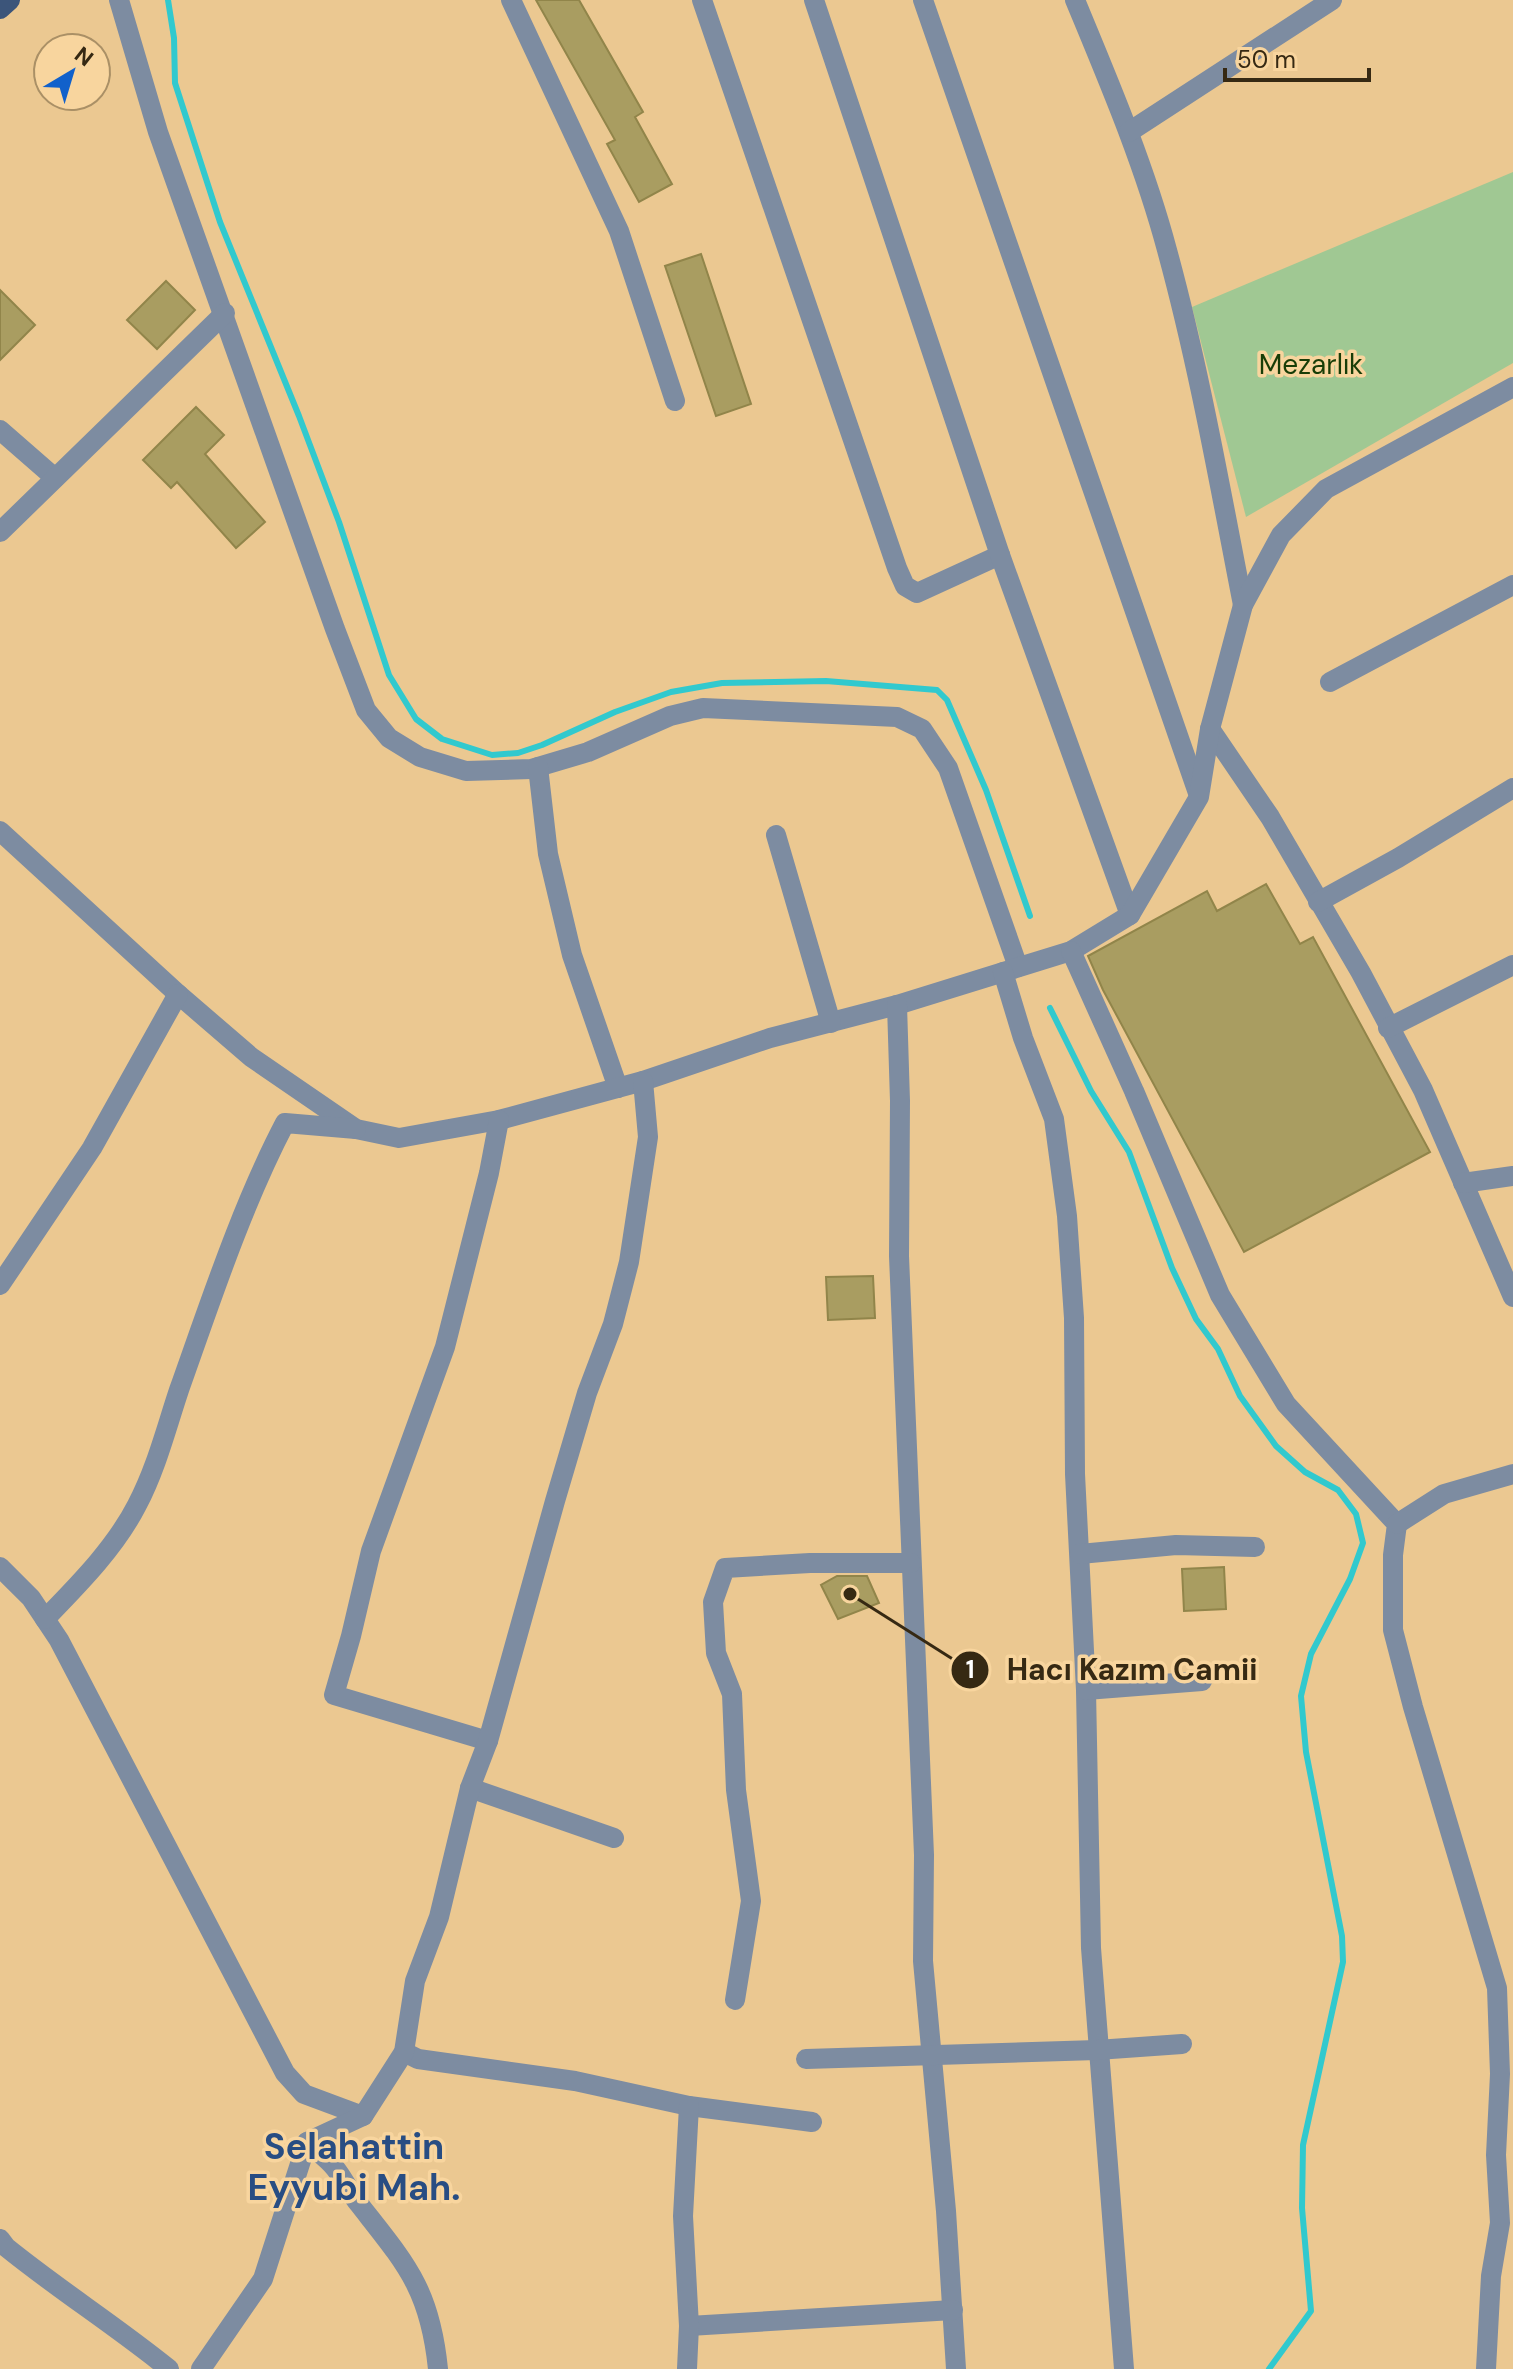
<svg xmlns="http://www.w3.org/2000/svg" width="1513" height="2369" font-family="'DM Sans',sans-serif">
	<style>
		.green { fill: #a0c893 }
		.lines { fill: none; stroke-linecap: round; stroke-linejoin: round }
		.stream { stroke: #31c9ce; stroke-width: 6 }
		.building { fill: #a99d61; stroke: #91854a; stroke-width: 2 }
		.minor { stroke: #7d8ca1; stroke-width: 20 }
		.major { stroke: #3c557a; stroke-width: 20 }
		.labels { text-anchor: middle; stroke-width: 7; stroke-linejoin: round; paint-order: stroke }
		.park-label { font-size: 28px; fill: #183d07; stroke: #f8d59e }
		.district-label { font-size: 36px; font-weight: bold; fill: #284d83; stroke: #f8d59e }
		.leader { fill: none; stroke: #362913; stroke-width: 3 }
		.callout-dot { fill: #362913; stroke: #f8d59e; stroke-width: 3 }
		.mark-label { font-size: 24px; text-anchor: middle; font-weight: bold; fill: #fff }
		.callout-label { font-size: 30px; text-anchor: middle; font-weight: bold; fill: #362913; stroke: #f8d59e; stroke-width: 7; stroke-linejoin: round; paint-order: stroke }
	</style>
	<rect width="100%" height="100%" fill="#ebc891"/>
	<polygon class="green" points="1513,172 1513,363 1246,517 1192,307"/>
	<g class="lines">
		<g class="stream">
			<polyline points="168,0 174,38 175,83 220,222 299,416 339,522 389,675 416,719 442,739 492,755 518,753 542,745 615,712 671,692 722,683 826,681 937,690 947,700 986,790 1030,916"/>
			<polyline points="1050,1008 1091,1091 1129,1152 1172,1268 1196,1319 1218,1349 1240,1396 1276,1446 1305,1472 1338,1490 1356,1514 1363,1543 1350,1579 1311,1654 1301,1696 1306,1752 1342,1936 1343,1962 1303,2145 1302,2208 1311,2311 1269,2369"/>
		</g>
	</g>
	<g class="building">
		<polygon points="536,0 579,0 643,112 635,117 672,184 639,202 607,144 615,140"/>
		<polygon points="701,254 751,404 716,416 665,266"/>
		<polygon points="166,281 195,310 157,349 127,320"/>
		<polygon points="0,290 35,325 0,360"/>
		<polygon points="196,407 224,435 205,454 265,522 236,548 177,482 171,488 143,460"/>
		<polygon points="1266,884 1300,944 1313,937 1430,1152 1244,1252 1103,990 1088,956 1207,891 1217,911"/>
		<polygon points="873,1276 875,1318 828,1320 826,1277"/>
		<polygon points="1224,1567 1226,1609 1184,1611 1182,1569"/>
		<polygon points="837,1576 867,1576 879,1603 838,1619 821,1585"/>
	</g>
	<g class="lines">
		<g class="minor">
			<polyline points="119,0 158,132 335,629 366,710 389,738 420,757 466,771 531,769 588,752 670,716 703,708 897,717 922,729 948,768 1018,967"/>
			<polyline points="511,0 619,231 675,401"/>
			<polyline points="702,0 897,568 905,586 917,593 1000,555"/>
			<polyline points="814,0 1000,555 1130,915"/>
			<polyline points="923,0 1198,793"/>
			<path d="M1075 0C1109 82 1144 164 1167 250 1199 367 1220 487 1243 605"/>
			<polyline points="1129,132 1332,0"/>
			<polyline points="0,430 55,478"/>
			<polyline points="0,532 225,313"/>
			<polyline points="1330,682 1513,585"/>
			<polyline points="1210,729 1270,817 1361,973 1423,1090 1513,1297"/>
			<polyline points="538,767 548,854 572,955 618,1088"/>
			<polyline points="0,831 178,994 251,1057 356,1129 399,1138 499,1120 643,1081 770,1038 897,1005 1071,951 1130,915 1199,797 1210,729 1243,605 1281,535 1326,489 1513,387"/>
			<polyline points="776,835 831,1023"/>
			<polyline points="1318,902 1398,858 1513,788"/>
			<polyline points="1071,951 1134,1091 1220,1295 1286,1404 1397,1524 1393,1555 1393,1630 1413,1707 1497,1988 1500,2074 1496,2155 1500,2223 1491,2276 1486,2369"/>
			<polyline points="1003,972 1023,1038 1054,1119 1067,1216 1074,1318 1075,1474 1086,1690 1091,1948 1124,2369"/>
			<polyline points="897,1005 900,1101 899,1256 924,1855 923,1961 946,2211 956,2369"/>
			<polyline points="1388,1028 1513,965"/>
			<polyline points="1463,1183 1513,1176"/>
			<polyline points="0,1285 92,1148 178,994"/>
			<polyline points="1397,1524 1444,1494 1513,1474"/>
			<polyline points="1080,1554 1176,1545 1255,1547"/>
			<polyline points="0,1567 31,1598 59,1640 285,2073 304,2094 363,2116"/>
			<path d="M45 1619C78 1585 115 1548 137 1505 156 1469 166 1429 179 1390 210 1303 242 1205 285 1123L356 1129"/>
			<polyline points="1086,1690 1202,1681"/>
			<polyline points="488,1741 334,1695 351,1636 371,1551 445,1347 489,1173 499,1120"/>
			<polyline points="470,1788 614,1838"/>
			<polyline points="735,2000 751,1901 736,1790 732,1694 716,1653 713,1602 725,1568 810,1563 911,1563"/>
			<polyline points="404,2052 418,2059 575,2081 689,2106 812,2122"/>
			<polyline points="806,2059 1097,2050 1182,2044"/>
			<path d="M307 2142C316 2151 327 2158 335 2168 344 2179 350 2193 359 2204 406 2264 430 2289 438 2369"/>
			<path d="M0 2239 6 2247C59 2290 116 2326 169 2369"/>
			<polyline points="689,2326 953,2310"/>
			<polyline points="201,2369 263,2279 307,2142 363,2116 404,2052 415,1981 439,1917 470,1788 488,1741 555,1501 587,1393 613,1324 629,1262 648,1137 643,1081"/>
			<polyline points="687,2369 689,2326 683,2216 689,2106"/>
		</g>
		<polyline class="major" points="0,9 10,0"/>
	</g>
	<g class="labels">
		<g class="park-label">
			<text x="1311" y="374">Mezarlık</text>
		</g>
		<g class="district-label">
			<text x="354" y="2159">Selahattin<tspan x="354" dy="41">Eyyubi Mah.</tspan></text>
		</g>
	</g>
	<path class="leader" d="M850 1594L970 1670"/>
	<g class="callout-dot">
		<circle cx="850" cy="1594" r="8"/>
		<circle cx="970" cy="1670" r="20"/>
	</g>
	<g class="mark-label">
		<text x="970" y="1678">1</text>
	</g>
	<g class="callout-label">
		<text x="1132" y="1680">Hacı Kazım Camii</text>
	</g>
	<g transform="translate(72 72) rotate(38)"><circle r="38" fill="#f8d59e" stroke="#aa9066" stroke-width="2"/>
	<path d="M0-6L14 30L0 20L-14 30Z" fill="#1161cb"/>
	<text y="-12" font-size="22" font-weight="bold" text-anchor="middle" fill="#362913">N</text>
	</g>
	<path d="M1225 68v12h144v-12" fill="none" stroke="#362913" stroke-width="4"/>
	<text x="1237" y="68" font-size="24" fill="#362913" stroke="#f8d59e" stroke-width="6" paint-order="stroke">50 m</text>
</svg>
